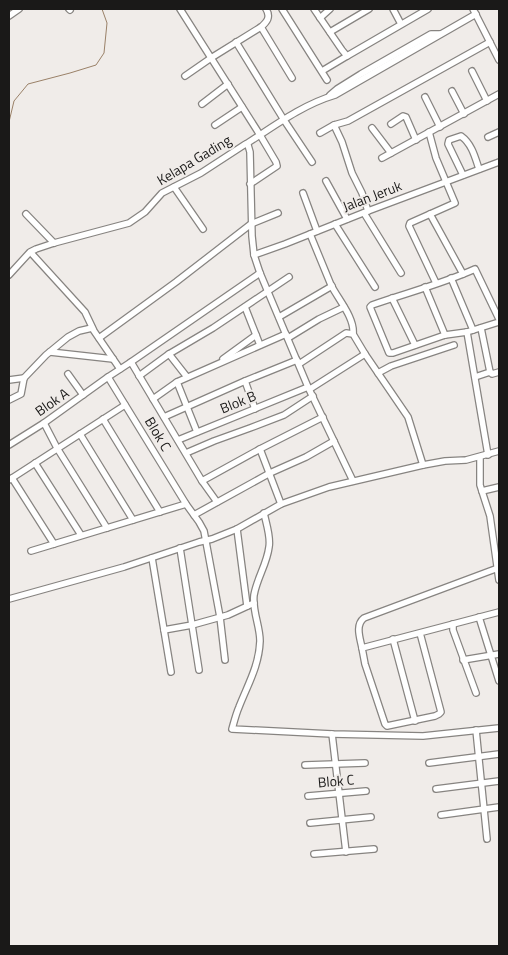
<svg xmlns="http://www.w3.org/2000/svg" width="508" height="955" font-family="'Titillium Web',sans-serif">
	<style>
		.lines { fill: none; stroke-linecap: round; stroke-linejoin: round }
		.stream { stroke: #9a8168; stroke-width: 1 }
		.minor-casing { stroke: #878481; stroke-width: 8 }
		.minor { stroke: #fff; stroke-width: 5.5 }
		.labels { text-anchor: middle; stroke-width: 4; stroke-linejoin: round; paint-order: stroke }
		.street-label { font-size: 14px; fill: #1a1918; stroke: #f0ece9 }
	</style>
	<rect width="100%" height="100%" fill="#f0ece9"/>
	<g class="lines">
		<polyline class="stream" points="9,122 14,101 28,84 70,73 96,65 104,53 107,23 102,9"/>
		<defs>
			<g id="minor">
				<polyline points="69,9 70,10"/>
				<polyline points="180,9 260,135 246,144"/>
				<polyline points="282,9 327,80"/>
				<polyline points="314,9 342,50 347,56 428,9"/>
				<polyline points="393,9 401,24"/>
				<polyline points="473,9 499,60"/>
				<polyline points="9,16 19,9"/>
				<polyline points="320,18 330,9"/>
				<polyline points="261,27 292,78"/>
				<polyline points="330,32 369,9"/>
				<polyline points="236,42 284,120 312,162"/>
				<polyline points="322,71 347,56"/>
				<polyline points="472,71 487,101"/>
				<path d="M185 76 211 58 261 27C267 22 271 17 266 9"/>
				<polyline points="452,91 464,114"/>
				<polyline points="330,95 337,89 361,74 431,34 440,34"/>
				<polyline points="425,97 440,127"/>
				<polyline points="202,104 228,84"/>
				<polyline points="391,124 403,116 406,117 416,140"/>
				<polyline points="215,125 242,107"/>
				<polyline points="334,125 342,142 352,173 362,193 368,211"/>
				<polyline points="372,128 391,153"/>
				<polyline points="429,132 436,158 455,203 410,223 409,226 436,283"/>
				<polyline points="320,133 334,125 348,121 490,42"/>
				<polyline points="488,137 499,132"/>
				<polyline points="382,158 499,94"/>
				<path d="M463 175 448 144 449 140 461 136C472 144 475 157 479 169"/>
				<polyline points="326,181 347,219"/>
				<path d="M250 184 277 166 276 162 260 135C284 119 308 103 335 95L476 14"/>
				<polyline points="174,187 203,229"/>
				<polyline points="303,193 317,231"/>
				<polyline points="364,213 401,273"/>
				<polyline points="26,214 54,243"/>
				<polyline points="430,214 463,274"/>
				<polyline points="335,224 375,287"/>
				<path d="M310 234C317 251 324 268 331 285 338 299 355 318 353 334"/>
				<polyline points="33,255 85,312 94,331 120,369"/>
				<polyline points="254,255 285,244 368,211 499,162"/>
				<polyline points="9,275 30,252 36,249 54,243 129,223 145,212 162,193 201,173 244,145 246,144 248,145 250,152 252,236 254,255 260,273 308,387 353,481"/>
				<polyline points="451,278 473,330"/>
				<polyline points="425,287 445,335"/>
				<polyline points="392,298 415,345"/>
				<polyline points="245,307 260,345"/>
				<polyline points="279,317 332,286"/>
				<path d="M499 319 475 269C442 284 406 293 372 305L370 307 389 353H393L445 335 467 332 499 322"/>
				<polyline points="481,328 490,372"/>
				<polyline points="467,332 488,455"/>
				<polyline points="99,338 176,282 251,224 278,213"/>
				<polyline points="288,338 319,319 344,307"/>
				<polyline points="50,352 113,359"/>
				<polyline points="169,354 187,377"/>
				<polyline points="223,359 256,335"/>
				<polyline points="131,362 202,481 217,502"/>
				<polyline points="299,364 346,333 353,334 365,354 408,417 423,465"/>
				<polyline points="378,373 391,366 454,345"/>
				<polyline points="68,374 83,395"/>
				<polyline points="139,376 169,354 213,328 289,277"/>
				<polyline points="108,377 186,504 199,522 204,531 220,617 225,660"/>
				<polyline points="475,377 490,372 492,374 499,372"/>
				<polyline points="9,380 24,378"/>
				<polyline points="245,381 255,409"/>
				<polyline points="177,382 197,432"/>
				<polyline points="310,389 365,354"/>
				<polyline points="153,399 177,382 286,334"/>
				<polyline points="9,400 21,394 24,378 46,355 68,337 79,331 92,328"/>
				<polyline points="164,417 245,381 297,360"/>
				<polyline points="103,419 160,512"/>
				<polyline points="44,423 57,448 107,528"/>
				<polyline points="80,434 133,520"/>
				<polyline points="178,440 308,387"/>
				<polyline points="9,445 44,423 108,377 131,362 260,273"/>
				<polyline points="260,449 281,504"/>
				<polyline points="186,453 214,441 250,428 284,415 313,396"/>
				<polyline points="480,457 480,485 490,516 499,580"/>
				<polyline points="35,463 81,535"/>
				<polyline points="12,478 54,544"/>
				<polyline points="9,480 125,405"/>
				<polyline points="202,481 260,449 323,417"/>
				<polyline points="482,491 499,487"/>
				<path d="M264 513C266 523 271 537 269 547 267 564 257 578 254 595 252 610 260 626 260 641 259 666 248 684 239 707 236 714 234 722 232 729L332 734 423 736 499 728"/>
				<polyline points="194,515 270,473 306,457 334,441"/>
				<polyline points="237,529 247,606"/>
				<polyline points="180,548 199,670"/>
				<polyline points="31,551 186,504"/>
				<polyline points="152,558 171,672"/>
				<polyline points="9,599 124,567 199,542 212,539 237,529 281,504 329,487 423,465 445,461 466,460 499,451"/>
				<polyline points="479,617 499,681"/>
				<polyline points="453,624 453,630 476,693"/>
				<polyline points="164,630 192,625 228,615 254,603"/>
				<polyline points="420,633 441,712 439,714 435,716 387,726 385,724 365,664 362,648 499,612"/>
				<polyline points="393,639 415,721"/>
				<path d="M362 648C360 638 355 625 364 618L498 568"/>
				<polyline points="463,660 499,654"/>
				<polyline points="476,730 487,839"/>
				<polyline points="332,734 346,852"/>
				<polyline points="429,763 499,754"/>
				<polyline points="305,765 365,763"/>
				<polyline points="436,789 499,781"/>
				<polyline points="308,796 366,791"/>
				<polyline points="441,815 499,807"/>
				<polyline points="310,823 371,817"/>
				<polyline points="314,854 374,849"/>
			</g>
		</defs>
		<use href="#minor" class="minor-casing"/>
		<use href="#minor" class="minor"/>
	</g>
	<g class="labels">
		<g class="street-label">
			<text transform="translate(194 160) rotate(-31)" y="5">Kelapa Gading</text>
			<text transform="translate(372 196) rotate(-21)" y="5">Jalan Jeruk</text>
			<text transform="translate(52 402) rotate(-35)" y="5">Blok A</text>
			<text transform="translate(238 402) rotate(-22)" y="5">Blok B</text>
			<text transform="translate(158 434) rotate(59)" y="5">Blok C</text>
			<text transform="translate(336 781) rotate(-5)" y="5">Blok C</text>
		</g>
	</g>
	<rect width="508" height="955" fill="none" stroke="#1a1918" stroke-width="20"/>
</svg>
